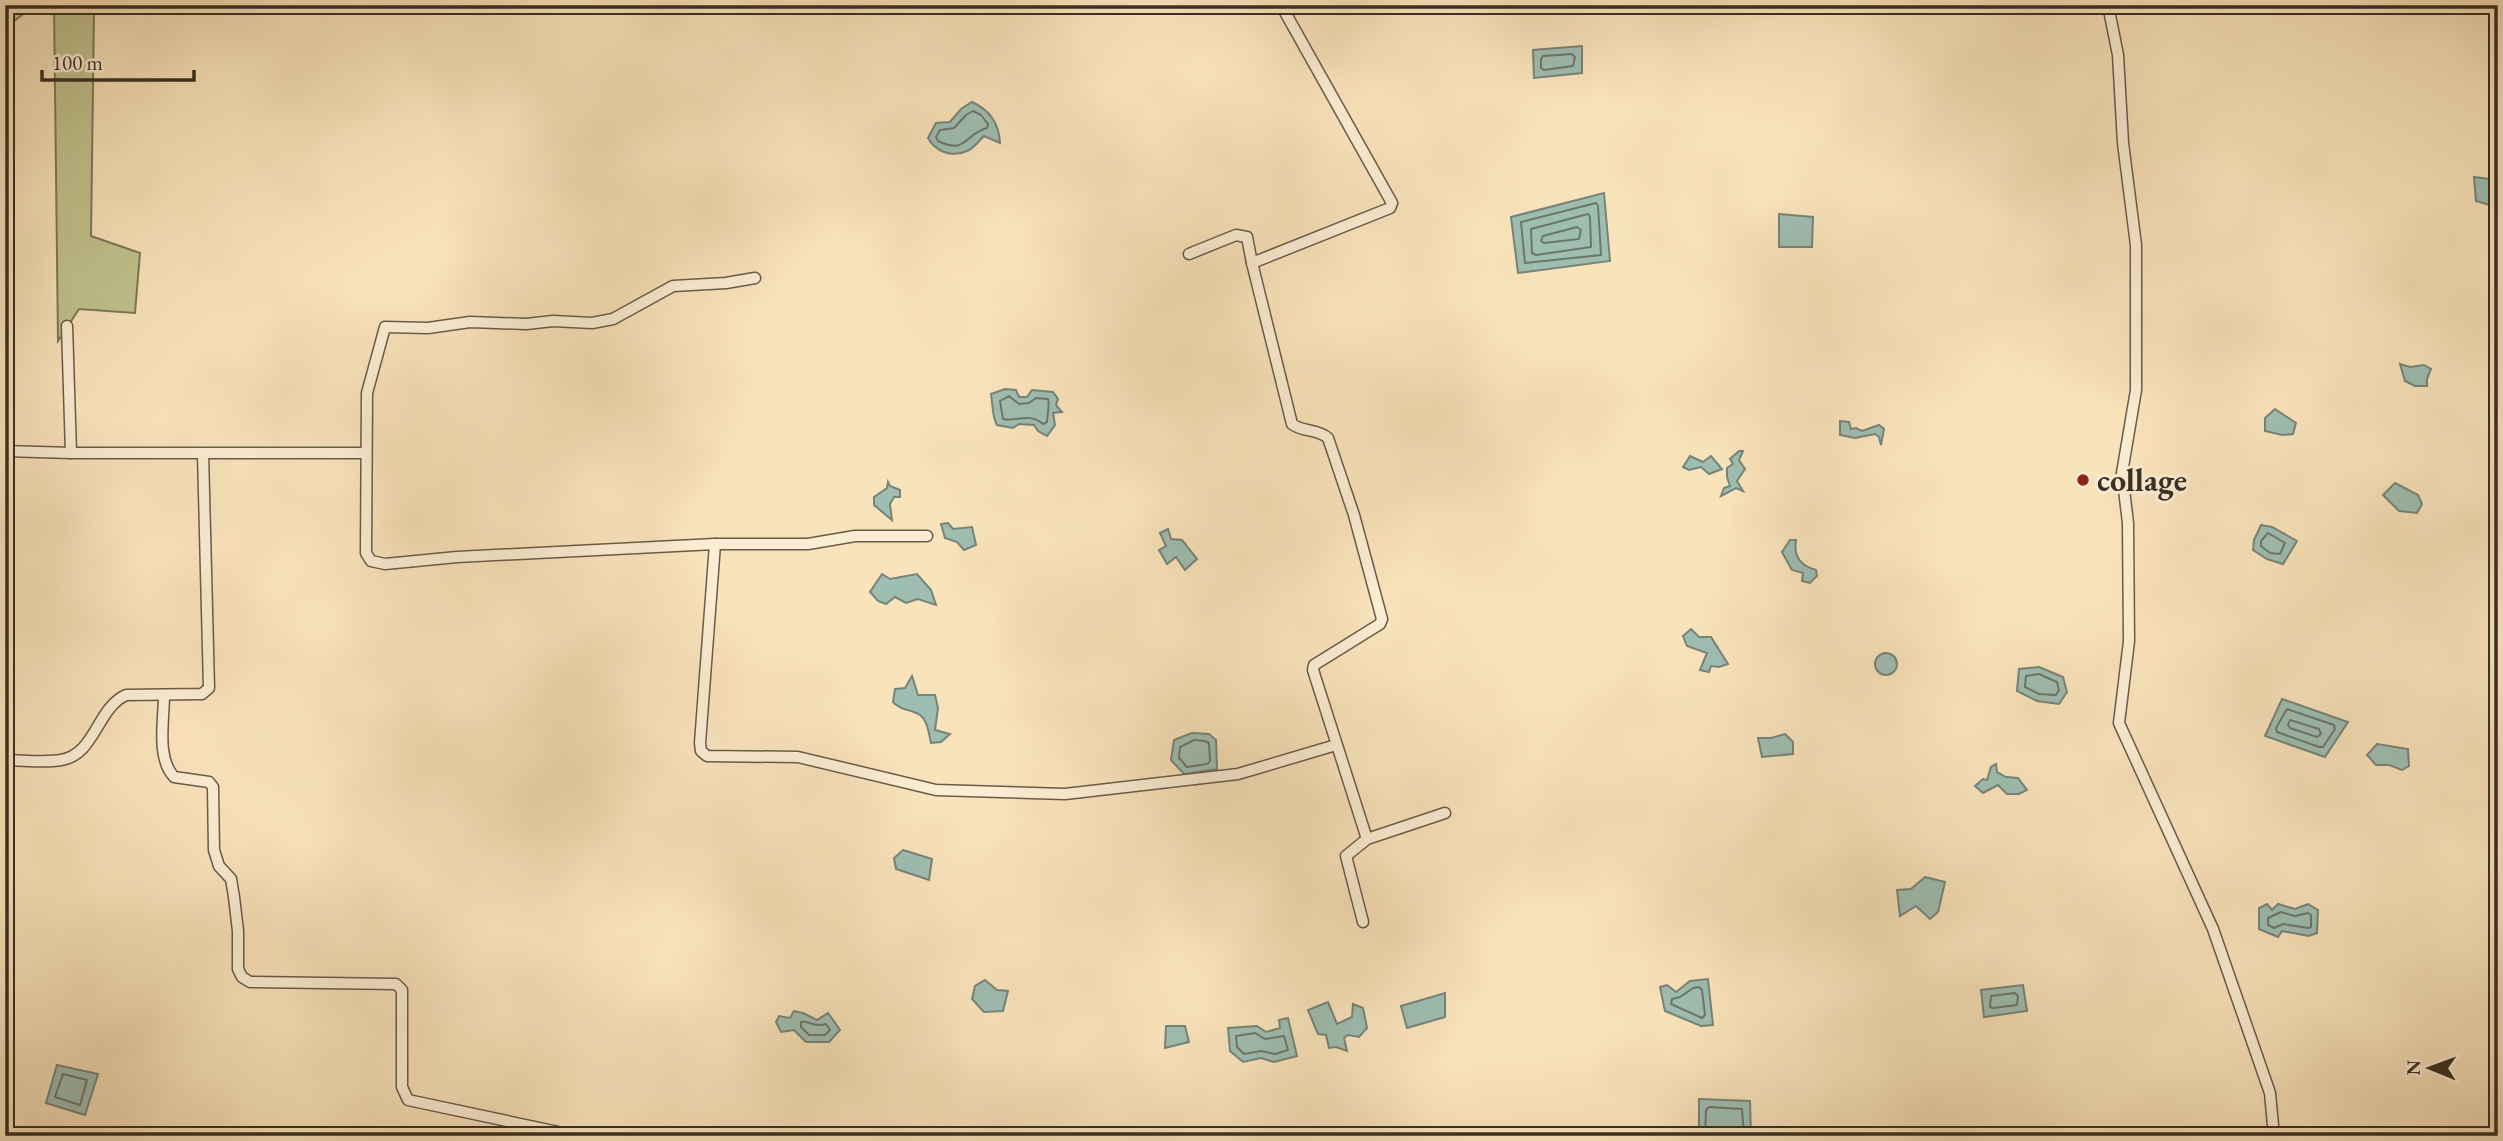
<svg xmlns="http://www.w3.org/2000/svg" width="2503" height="1141" font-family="'EB Garamond',serif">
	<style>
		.green { fill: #c1c38e; stroke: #7d7859; stroke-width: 2 }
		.water { fill: #9ebeb2; stroke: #768479; stroke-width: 2 }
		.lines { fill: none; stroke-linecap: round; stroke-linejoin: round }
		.shore { stroke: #6c766b; stroke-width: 2 }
		.street-casing { stroke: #695b4a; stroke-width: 13 }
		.street { stroke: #fbedd3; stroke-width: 10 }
		.poi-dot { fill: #8f2418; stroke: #fbedd3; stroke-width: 2.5 }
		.labels { text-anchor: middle; stroke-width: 6; stroke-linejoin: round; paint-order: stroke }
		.poi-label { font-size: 32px; font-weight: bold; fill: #392e24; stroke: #fbedd3; text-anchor: start }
	</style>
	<rect width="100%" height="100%" fill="#f9e3bb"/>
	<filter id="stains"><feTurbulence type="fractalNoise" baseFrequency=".00286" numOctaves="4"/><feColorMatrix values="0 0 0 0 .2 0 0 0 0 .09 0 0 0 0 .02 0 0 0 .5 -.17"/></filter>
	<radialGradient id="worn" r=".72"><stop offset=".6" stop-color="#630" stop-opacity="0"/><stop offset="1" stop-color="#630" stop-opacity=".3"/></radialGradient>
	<g class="green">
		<polygon points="5,5 35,5 5,28"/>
		<polygon points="54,5 100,5 94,11 91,236 140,253 135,313 79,309 58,341"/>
	</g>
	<g class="water">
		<polygon points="1582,46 1582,73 1534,78 1533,50"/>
		<path d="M972 102C990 110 999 124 1000 143L984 136C979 141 973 149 967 151 951 158 935 151 928 138L936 123 950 122 961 109Z"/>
		<polygon points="2474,177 2498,180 2493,206 2476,201"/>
		<polygon points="1604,193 1610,261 1518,273 1511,217"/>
		<polygon points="1779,214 1813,217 1812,247 1779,247"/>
		<polygon points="2400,364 2410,367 2424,365 2431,369 2427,379 2427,386 2415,386 2405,381"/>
		<path d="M1005 389 1016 390 1019 397H1027L1032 390 1053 392 1058 399 1056 405 1062 412 1053 413 1055 425 1047 436 1038 431 1034 425 1019 424 1013 428 997 425C992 417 993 405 991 394Z"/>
		<polygon points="2275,409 2296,423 2293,434 2282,435 2265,431 2265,418"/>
		<polygon points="1840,421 1849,422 1851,429 1856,428 1862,431 1879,425 1884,429 1881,445 1879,437 1875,434 1855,438 1840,435"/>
		<polygon points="1739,451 1743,451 1739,460 1745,469 1737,481 1743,491 1736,488 1721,496 1724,488 1730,486 1727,477 1727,468 1733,464 1730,459"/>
		<polygon points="1690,456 1703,462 1711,456 1722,469 1709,474 1701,467 1689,470 1683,467"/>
		<polygon points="888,482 890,486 900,490 900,497 894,497 890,504 892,520 874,505 874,497 887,488"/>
		<polygon points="2395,483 2418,495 2422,504 2417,513 2399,511 2383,495"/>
		<polygon points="948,523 953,529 972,527 976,545 964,550 957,542 945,538 941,524"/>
		<polygon points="2261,525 2272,527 2297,541 2283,564 2267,559 2253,550 2254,540"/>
		<polygon points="1168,529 1171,539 1182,540 1197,559 1185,570 1176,557 1167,564 1159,550 1166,546 1160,533"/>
		<path d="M1790 540H1796C1793 557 1801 566 1816 570L1817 576 1810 583 1802 581 1803 573 1792 570 1782 552Z"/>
		<polygon points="882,574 890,579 917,574 931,590 936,605 918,599 906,603 895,597 886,604 878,601 870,592"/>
		<polygon points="1691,629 1699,637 1711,637 1728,664 1719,667 1711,666 1709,672 1700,670 1707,653 1687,646 1683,636"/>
		<circle cx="1886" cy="664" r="11"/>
		<polygon points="2039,667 2063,677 2067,692 2059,704 2037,701 2017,691 2019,669"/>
		<path d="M912 676 918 695H935L938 708 935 730 950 734 941 742 931 743C929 735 928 721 920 715 911 709 901 711 893 702L895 689 905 688Z"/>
		<polygon points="2282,699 2348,722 2325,757 2265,736"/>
		<polygon points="1192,733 1209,734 1216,740 1217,769 1184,774 1171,760 1174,740"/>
		<polygon points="1785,734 1793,742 1793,754 1762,757 1758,738 1771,738"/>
		<polygon points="2377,744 2408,749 2409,766 2402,770 2389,765 2376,765 2367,755"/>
		<polygon points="1996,764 1997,772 2006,777 2018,778 2027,790 2019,794 2007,794 1998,785 1983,793 1975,786 1983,779 1987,780 1991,767"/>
		<polygon points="903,850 932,859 929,880 896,869 894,858"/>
		<polygon points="1925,877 1945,882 1938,912 1930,919 1916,906 1900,916 1897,890 1911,889"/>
		<polygon points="2267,904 2272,910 2278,904 2295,909 2308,904 2318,910 2317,933 2309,936 2282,931 2278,937 2259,929 2259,908"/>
		<polygon points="1708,979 1713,1025 1701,1026 1665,1011 1660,987 1667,985 1676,992 1690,981"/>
		<polygon points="985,980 997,990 1008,991 1003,1011 984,1012 972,999 975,986"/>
		<polygon points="2023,985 2027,1011 1984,1017 1981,990"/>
		<polygon points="1445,993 1445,1017 1407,1028 1401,1006"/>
		<polygon points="1328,1002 1337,1024 1352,1017 1353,1004 1363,1008 1367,1028 1359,1037 1348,1035 1344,1038 1347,1051 1336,1047 1329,1048 1326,1035 1318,1034 1308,1010"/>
		<polygon points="794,1011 803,1013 817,1020 828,1013 840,1030 829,1042 806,1042 794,1030 781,1032 776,1022 779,1016 790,1018"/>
		<polygon points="1288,1018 1297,1056 1274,1062 1261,1058 1243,1062 1230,1051 1228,1028 1257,1026 1266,1032 1280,1028 1279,1020"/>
		<polygon points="1166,1026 1185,1026 1189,1042 1165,1048"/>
		<polygon points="57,1065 98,1074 85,1115 46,1103"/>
		<polygon points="1699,1099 1750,1101 1751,1136 1699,1136"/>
	</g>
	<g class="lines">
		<g class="shore">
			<polygon points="1572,54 1575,57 1573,66 1544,70 1541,68 1541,59 1543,56"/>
			<path d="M973 111 981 115 988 124 987 128C964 134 967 155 938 141L936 137 940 130 954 128 966 115Z"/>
			<polygon points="1596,203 1598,206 1601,255 1525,263 1521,222"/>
			<polygon points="1588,214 1590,217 1591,247 1536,255 1532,253 1531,229"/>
			<polygon points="1577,227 1581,230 1579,239 1544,243 1541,241 1543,236"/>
			<path d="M1009 396 1019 404 1029 403 1036 398 1048 399C1050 403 1047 417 1047 422L1043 424C1029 412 1017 422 1003 419L1000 401Z"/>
			<polygon points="2268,533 2285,543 2280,554 2270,553 2261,546 2261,541"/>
			<polygon points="2039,674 2057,682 2059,690 2056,695 2039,694 2025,687 2026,676"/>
			<polygon points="2287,709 2334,725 2335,729 2323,747 2319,747 2277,732 2276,728"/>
			<polygon points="2290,720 2319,729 2321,734 2317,737 2290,728 2288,725"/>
			<polygon points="1194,740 1205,741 1209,743 1210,761 1207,764 1187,767 1179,758 1180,747"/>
			<polygon points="2281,912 2295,916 2308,913 2311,915 2311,927 2308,928 2283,924 2274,928 2268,925 2268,918"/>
			<polygon points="1693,988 1699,987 1702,990 1705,1015 1702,1018 1671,1004 1672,999 1680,997"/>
			<polygon points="2015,993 2018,996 2017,1005 1993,1008 1990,1007 1991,996"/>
			<path d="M801 1022C809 1020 812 1028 826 1024L830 1030 825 1035H809L801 1027Z"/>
			<polygon points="1255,1033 1265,1039 1284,1036 1288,1050 1275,1054 1261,1051 1244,1054 1237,1047 1236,1036"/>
			<polygon points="63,1074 87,1080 80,1105 55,1097"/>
			<polyline points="1705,1136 1706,1110 1709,1107 1742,1109 1744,1136"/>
		</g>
		<defs>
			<g id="street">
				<path d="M1281 5 1392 203 1390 208 1252 263 1292 424C1302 432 1318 429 1328 438L1354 515 1382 619 1380 624 1314 665 1313 670 1367 839"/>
				<polyline points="2108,5 2118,55 2123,143 2136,245 2136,390 2122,473 2128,523 2129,641 2119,723 2213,929 2270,1093 2274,1136"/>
				<polyline points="1189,254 1236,235 1247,237 1252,263"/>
				<polyline points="5,451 71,453 67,326"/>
				<polyline points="71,453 366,453"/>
				<polyline points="927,536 855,536 808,544 715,544 700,743 701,751 707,756 798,757 936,790 1065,794 1238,774 1336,745"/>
				<polyline points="715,544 457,557 385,564 371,561 366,553 367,393 385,327 428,328 470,322 526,324 553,321 592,323 613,319 673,286 726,283 755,278"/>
				<path d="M164 695C164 721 156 757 174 777L209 782 213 787 214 850 219 866 231 879 234 897 238 931V969L242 977 250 982 396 984 402 990V1087L408 1100 577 1136"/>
				<path d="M5 760C23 760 44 763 61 760 95 755 97 708 126 695L202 694 209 688 203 454"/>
				<polyline points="1363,922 1346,856 1367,839 1445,813"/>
			</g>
		</defs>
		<use href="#street" class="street-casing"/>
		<use href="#street" class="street"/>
	</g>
	<circle class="poi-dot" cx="2083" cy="480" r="7"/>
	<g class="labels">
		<g class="poi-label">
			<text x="2097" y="491">collage</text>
		</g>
	</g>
	<rect width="2503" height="1141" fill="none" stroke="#f9e3bb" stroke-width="28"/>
	<rect x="7" y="7" width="2489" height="1127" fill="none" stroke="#392e24" stroke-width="3.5"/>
	<rect x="14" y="14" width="2475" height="1113" fill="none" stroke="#392e24" stroke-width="2"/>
	<g transform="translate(2430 1068) rotate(271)" stroke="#fbedd3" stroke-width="5" paint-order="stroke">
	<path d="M0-5L12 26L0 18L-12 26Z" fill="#392e24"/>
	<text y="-10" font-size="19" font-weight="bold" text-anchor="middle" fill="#392e24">N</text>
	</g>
	<path d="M42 70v10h152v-10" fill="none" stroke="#392e24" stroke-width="3.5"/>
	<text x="52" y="70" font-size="21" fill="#392e24" stroke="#fbedd3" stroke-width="5" paint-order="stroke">100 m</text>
	<rect width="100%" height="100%" filter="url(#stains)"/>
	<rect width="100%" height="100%" fill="url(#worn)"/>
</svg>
